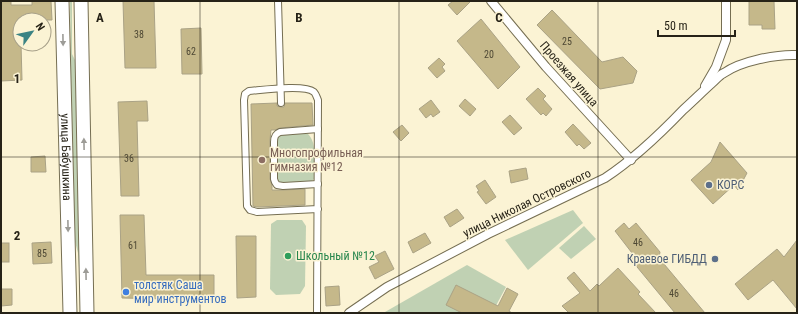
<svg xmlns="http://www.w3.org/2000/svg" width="798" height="314" font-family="'Roboto Condensed',sans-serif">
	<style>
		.green { fill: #c0d1b3 }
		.building { fill: #c5b88a; stroke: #aaa285 }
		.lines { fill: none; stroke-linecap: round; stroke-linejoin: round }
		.pedestrian-casing { stroke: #756e52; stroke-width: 8 }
		.minor-casing { stroke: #756e52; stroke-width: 10 }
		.primary-casing { stroke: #756e52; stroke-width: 15 }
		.pedestrian { stroke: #fff; stroke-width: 6 }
		.minor { stroke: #fff; stroke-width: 8 }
		.primary { stroke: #fff; stroke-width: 13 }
		.oneway { fill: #9d9c97 }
		.grid { fill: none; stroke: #262217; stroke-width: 1; stroke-opacity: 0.55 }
		.education-dot { fill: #8d6e63; stroke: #fbf3d4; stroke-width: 1.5 }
		.service-dot { fill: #5c6f8a; stroke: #fbf3d4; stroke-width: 1.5 }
		.leisure-dot { fill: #2e9e5b; stroke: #fbf3d4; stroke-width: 1.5 }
		.shop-dot { fill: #3f7fe0; stroke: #fbf3d4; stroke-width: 1.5 }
		.labels { text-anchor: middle; stroke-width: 3; stroke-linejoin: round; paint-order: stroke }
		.number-label { font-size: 10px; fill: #4e4834 }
		.street-label { font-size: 12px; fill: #262217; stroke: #fbf3d4 }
		.education-label { font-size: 12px; fill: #785e54; stroke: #fbf3d4; text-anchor: start }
		.service-label { font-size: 12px; fill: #4e5e75; stroke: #fbf3d4; text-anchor: start }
		.leisure-label { font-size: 12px; fill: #27864d; stroke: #fbf3d4; text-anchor: start }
		.shop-label { font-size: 12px; fill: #366cbe; stroke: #fbf3d4; text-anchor: start }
		.grid-label { font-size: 13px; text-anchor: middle; font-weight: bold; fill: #262217; stroke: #fbf3d4; stroke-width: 3; stroke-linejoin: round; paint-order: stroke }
	</style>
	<rect width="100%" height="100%" fill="#fbf3d4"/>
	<g class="green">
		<polygon points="70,1 72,1 72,54 77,64 81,299 78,253 73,234"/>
		<path d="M286 133H304L308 134C310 136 311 138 312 140 316 148 314 169 314 179L312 181 281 183C280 183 279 183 278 182 275 179 277 146 277 140 278 135 281 134 286 133Z"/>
		<polygon points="573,210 583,223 528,270 505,240"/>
		<polygon points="277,220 302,220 306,226 305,286 300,294 276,295 270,289 271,224"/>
		<polygon points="584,226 596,239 571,259 559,248"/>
		<polygon points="467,265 506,287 492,313 385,312"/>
	</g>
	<g class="building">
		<polygon points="1,1 11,1 11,5 32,5 32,1 51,1 52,20 20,20 20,44 21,44 22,80 1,81"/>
		<polygon points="123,1 154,1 156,68 125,68"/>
		<polygon points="453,1 471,1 457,15 448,5"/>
		<polygon points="749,1 774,1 775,29 762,29 762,25 749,25"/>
		<polygon points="552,10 602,62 623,57 637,71 633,83 600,89 537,25"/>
		<polygon points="481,19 520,67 498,89 457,41"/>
		<polygon points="201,28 202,74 182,74 181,29"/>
		<polygon points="439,58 445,64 442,67 445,71 437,78 428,68"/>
		<polygon points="538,88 546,96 543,99 552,109 546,116 543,113 541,115 526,99"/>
		<polygon points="465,99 476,109 470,116 459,106"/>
		<polygon points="431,100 440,112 433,117 431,114 426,118 419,109"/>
		<polygon points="147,101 148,121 137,121 139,196 121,196 118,102"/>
		<polygon points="277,103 277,106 281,107 284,107 285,103 312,103 313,125 280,128 275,130 271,130 270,140 270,179 272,185 272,190 283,190 305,189 305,205 257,207 253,206 251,104"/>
		<polygon points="510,115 522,128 514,135 502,122"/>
		<polygon points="573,124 591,143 584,149 579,144 577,146 565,132"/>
		<polygon points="402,125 409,133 401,141 393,132"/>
		<polygon points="720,142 747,173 738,190 734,185 713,204 691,180 711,162"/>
		<polygon points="45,156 46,172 31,172 31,157"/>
		<polygon points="526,168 528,179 511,183 509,171"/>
		<polygon points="485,180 496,197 486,204 477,192 479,191 476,186"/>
		<polygon points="457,209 464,218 450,227 444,217"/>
		<polygon points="120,215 144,215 146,275 214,275 214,300 122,298"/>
		<polygon points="624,223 629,229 636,223 660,252 659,258 705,313 675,313 628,256 632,253 615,231"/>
		<polygon points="425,233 431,243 413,253 408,242"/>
		<polygon points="236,236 256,236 256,297 237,298"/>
		<polygon points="797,240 797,309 773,280 748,300 735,284 777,249 784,257"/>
		<polygon points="51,242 52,263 33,264 32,243"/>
		<rect x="1" y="243" width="8" height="19"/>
		<polygon points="385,251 394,269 375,279 369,267 379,262 375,256"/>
		<polygon points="618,268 640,292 638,294 656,313 569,313 562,306 580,293 567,278 574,272 590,291 597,284 599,286"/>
		<polygon points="456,285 498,306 507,288 518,294 509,311 512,313 462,313 446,305"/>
		<polygon points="339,286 340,305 326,306 325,287"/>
		<polygon points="1,289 12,289 12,305 1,306"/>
	</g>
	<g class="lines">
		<defs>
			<g id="pedestrian">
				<polyline points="278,1 281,103"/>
				<path d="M318 129 280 132C275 134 274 137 274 142V179L275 182 277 185 283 186 318 184"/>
				<path d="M317 313 318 100C317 98 316 94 314 92 305 84 262 90 249 91L245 94 244 100 247 206 250 210 257 212 318 209"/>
			</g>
			<g id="minor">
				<polyline points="491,1 546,67 631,160"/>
				<polyline points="705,86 716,67 726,40 726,1"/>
				<path d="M349 313 387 287 488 234 605 178C634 159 659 135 683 110 693 101 702 92 712 83 716 80 719 75 724 73 741 61 777 54 797 55"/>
			</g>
			<g id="primary">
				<path id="s1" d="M62 1 70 313"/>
				<polyline points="81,1 87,313"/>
			</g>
		</defs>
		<use href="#pedestrian" class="pedestrian-casing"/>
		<use href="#minor" class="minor-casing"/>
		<use href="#primary" class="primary-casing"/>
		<use href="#pedestrian" class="pedestrian"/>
		<use href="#minor" class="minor"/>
		<use href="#primary" class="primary"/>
	</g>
	<defs><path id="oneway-solid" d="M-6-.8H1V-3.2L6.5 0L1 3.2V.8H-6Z"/></defs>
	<g class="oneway">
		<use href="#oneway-solid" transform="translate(63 40) rotate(89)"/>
		<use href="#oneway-solid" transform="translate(84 144) rotate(-91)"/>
		<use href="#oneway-solid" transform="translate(68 226) rotate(89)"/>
		<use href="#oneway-solid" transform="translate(86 274) rotate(-91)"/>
	</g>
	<path class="grid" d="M200 1V313M399 1V313M598 1V313M1 157H797"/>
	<circle class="education-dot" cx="262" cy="160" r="4"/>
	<g class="service-dot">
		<circle cx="709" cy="185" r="4"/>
		<circle cx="715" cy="259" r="4"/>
	</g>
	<circle class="leisure-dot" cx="288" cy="256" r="4"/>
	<circle class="shop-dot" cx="126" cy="292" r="4"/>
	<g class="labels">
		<g class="number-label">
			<text x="139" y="38">38</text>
			<text x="567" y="45">25</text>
			<text x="191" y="55">62</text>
			<text x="489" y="58">20</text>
			<text x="129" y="162">36</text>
			<text x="638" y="246">46</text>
			<text x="133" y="249">61</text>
			<text x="42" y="257">85</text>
			<text x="674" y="297">46</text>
		</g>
		<g class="street-label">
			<text transform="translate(569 74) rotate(49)" y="4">Проезжая улица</text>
			<text dy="4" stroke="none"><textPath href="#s1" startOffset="156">улица Бабушкина</textPath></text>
			<text transform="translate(527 203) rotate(-26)" y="4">улица Николая Островского</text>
		</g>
		<g class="education-label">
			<text x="270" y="157">Многопрофильная<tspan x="270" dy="14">гимназия №12</tspan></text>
		</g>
		<g class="service-label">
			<text x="717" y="189">КОРС</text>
			<text x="707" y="263" text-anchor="end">Краевое ГИБДД</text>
		</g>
		<g class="leisure-label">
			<text x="296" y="260">Школьный №12</text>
		</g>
		<g class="shop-label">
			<text x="134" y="289">толстяк Саша<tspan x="134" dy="14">мир инструментов</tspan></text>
		</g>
	</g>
	<g class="grid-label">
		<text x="100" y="22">A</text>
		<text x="299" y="22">B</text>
		<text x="499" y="22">C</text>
		<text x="17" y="83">1</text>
		<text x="17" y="240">2</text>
	</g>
	<rect width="798" height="314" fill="none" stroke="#262217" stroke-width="4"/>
	<g transform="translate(32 32) rotate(57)"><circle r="19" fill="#fbf3d4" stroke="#a69f88"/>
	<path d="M0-3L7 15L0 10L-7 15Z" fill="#3a8383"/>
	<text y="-6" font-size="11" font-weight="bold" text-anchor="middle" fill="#262217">N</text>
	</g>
	<path d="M658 30v6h77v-6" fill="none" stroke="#262217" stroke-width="2"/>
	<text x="664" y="30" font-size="12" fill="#262217" stroke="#fbf3d4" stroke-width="3" paint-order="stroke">50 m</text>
</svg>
